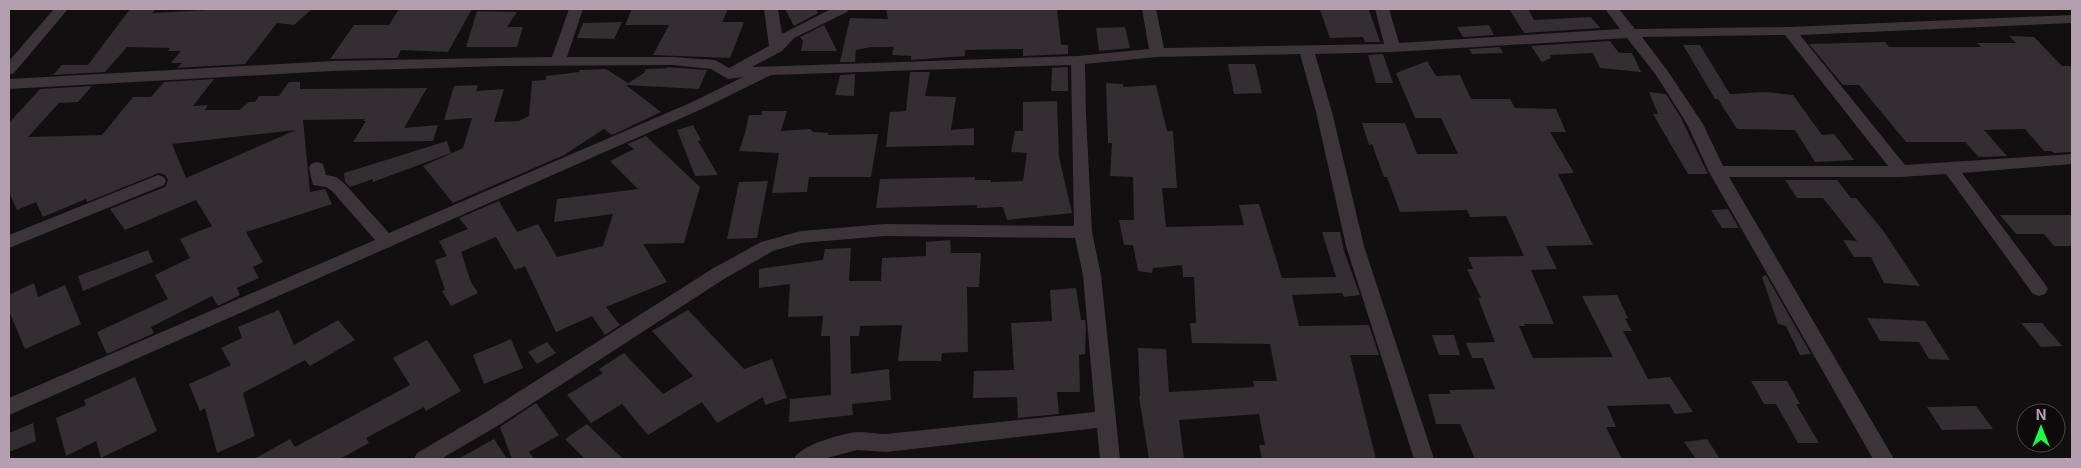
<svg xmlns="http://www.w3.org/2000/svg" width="2081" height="468" font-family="Inter,sans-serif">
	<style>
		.building { fill: #332e31; fill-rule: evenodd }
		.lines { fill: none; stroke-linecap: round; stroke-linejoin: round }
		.minor { fill: #3b3439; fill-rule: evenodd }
	</style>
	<rect width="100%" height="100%" fill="#110f10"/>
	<g class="building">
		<polygon points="130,9 156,9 152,13 208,10 209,9 312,9 294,25 277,23 245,64 177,68 182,63 171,63 181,51 168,51 170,48 127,47 105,72 53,75 62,65 88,65"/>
		<polygon points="399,9 472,9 448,52 401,50 397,58 330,59 354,25 389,25"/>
		<polygon points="632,9 728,9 722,22 744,22 730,58 653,55 669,25 625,25"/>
		<polygon points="785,9 816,9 818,13 794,26"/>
		<polygon points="886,9 1057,9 1061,45 1068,45 1068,54 1023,56 1023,49 965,50 965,56 911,60 911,56 892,55 894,47 871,47 856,50 855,62 840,62 850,18 888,19"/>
		<polygon points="1333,9 1369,10 1380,42 1365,42 1363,37 1330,38 1320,10"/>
		<polygon points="1509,9 1528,9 1534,20 1591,17 1600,28 1524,33"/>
		<polygon points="477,11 517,12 507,27 523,27 517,47 466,47"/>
		<polygon points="622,22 614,39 577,38 583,23"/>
		<polygon points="824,25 837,51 801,51 803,41 800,37"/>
		<polygon points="1489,25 1494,35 1463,37 1457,27"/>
		<polygon points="1125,27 1130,48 1099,51 1096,28"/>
		<polygon points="2009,36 2034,37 2062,66 2072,66 2072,152 2054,153 2051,151 2044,151 2025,129 1984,130 2007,156 1979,157 1965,142 1906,142 1859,85 1843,85 1809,44 1885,42 1889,47 1981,47 1977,43 2016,43"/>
		<polygon points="1610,41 1619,53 1632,53 1641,72 1600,68 1593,53 1550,55 1551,58 1542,62 1531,46"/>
		<polygon points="1683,45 1700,45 1730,94 1765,92 1793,95 1822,135 1834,134 1854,160 1815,162 1795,130 1737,129 1718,99 1715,99"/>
		<polygon points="1500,47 1503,53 1472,54 1469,49"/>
		<polygon points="1383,54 1393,83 1376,83 1368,55"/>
		<polygon points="1427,61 1436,76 1460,75 1471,99 1510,99 1515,108 1556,109 1566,132 1550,132 1574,173 1558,174 1593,245 1546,246 1557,269 1531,270 1554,324 1524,324 1525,326 1519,326 1533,358 1613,357 1582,296 1617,295 1628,318 1625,319 1632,331 1623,331 1648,379 1670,377 1693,412 1675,414 1669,404 1607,406 1616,427 1606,427 1622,459 1475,459 1460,424 1436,424 1428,394 1451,394 1449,390 1495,389 1483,358 1472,358 1466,343 1495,342 1478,298 1481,298 1467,269 1473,269 1468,257 1524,256 1506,216 1470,217 1467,210 1400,212 1387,177 1384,177 1372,144 1369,145 1362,123 1405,123 1417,154 1458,154 1441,118 1415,118 1396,73"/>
		<polygon points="1228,64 1255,64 1262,93 1234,94"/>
		<polygon points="665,67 707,70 699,89 626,85 661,112 612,135 604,129 564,155 448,205 453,203 423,166 463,148 472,118 444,120 454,86 478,85 476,91 504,89 494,122 519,121 529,116 532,81 546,80 546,76 579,72 580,70 606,69 628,83 644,73 646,69 669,68"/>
		<polygon points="1068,67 1068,91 1051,91 1052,68"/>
		<polygon points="910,72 930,72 925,96 956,97 951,130 974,128 974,145 886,147 890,112 906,111"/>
		<polygon points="855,74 854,96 835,95 840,75"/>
		<path d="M214 79 193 106 208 105 205 110H239L249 102H255L259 96H279L289 82H300V89L427 88 404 128 438 125 433 141 353 142 366 121H363L365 119 303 120 310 192 325 189 332 204 246 232 263 262 253 267 259 278 237 288 240 295 218 306 212 296 151 327 154 333 107 354 97 332 168 299 155 275 190 258 180 239 212 226 196 200 125 230 110 209 165 187 168 180 165 175 159 173 87 202 86 199 43 217 36 202 17 210 9 192V123L40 89 92 86 78 102 59 103 28 137 102 135 133 97H151L164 82ZM296 130 186 178 172 144Z"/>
		<polygon points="1106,83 1123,84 1123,87 1156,85 1167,131 1173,131 1177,188 1162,188 1166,227 1244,225 1239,205 1259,204 1282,278 1336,277 1322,232 1340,232 1344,251 1360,295 1344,297 1342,293 1292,295 1299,326 1369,325 1379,355 1350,355 1376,459 1262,459 1259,445 1265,445 1259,414 1179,420 1184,459 1149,459 1139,397 1140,396 1138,348 1166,349 1169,392 1254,387 1253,381 1277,381 1270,344 1192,343 1190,323 1196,323 1194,277 1183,277 1182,265 1153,268 1152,273 1138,271 1133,245 1124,245 1119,220 1134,220 1133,177 1110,176 1112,143 1108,143"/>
		<polygon points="1649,92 1666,94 1681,118 1708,174 1688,174 1653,114 1658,114"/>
		<polygon points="1057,101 1059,157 1072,213 1007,220 1003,207 977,208 977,205 876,208 880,179 975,177 975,180 991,180 991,182 1023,181 1027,153 1011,152 1015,131 1023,131 1023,102"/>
		<polygon points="762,111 787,111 781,131 810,129 813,132 828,133 828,135 878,134 871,177 809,177 807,192 772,193 779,153 739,151 745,133 749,115 762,115"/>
		<polygon points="693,125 701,140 698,141 718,175 695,176 677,130"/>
		<polygon points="646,136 700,187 684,243 643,244 667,282 606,307 620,325 605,335 592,316 556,332 525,266 515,270 496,237 461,252 471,282 478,293 451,306 442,291 445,290 435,260 447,256 439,241 468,229 459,218 499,201 517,232 538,224 557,257 603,246 613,214 554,222 557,199 638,189 610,161 634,149 627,144"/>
		<polygon points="447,141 451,153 373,182 373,179 350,187 345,182 344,173"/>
		<polygon points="1785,180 1837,180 1851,198 1856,198 1882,229 1920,286 1884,283 1871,257 1854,257 1843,240 1857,241 1823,198 1797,198"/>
		<polygon points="768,181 757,238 727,239 739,182"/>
		<polygon points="1728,209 1739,228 1722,228 1711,210"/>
		<polygon points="2000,215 2072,215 2072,246 2054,246 2044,234 2016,234"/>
		<polygon points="950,240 951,253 981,253 979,287 967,287 968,352 942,353 941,361 898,361 902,325 860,326 859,336 850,336 851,374 889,369 891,400 852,404 853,415 789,422 790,399 831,395 830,336 821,336 823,316 788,317 790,284 759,288 759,269 823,260 825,249 851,248 849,281 881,281 882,258 926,256 926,242"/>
		<polygon points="148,250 153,262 83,291 78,276"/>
		<polygon points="1766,275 1811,354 1800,355 1786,326 1778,324 1762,277"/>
		<polygon points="34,283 38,297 65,285 81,324 25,349 9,311 9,295"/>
		<polygon points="1076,288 1081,320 1085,320 1086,328 1085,354 1079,355 1080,392 1057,392 1059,414 1018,418 1017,397 973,398 974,371 1014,370 1011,323 1052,321 1050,290"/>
		<polygon points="279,310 294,345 338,320 355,340 310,366 305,360 243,393 255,436 217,453 205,408 200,411 189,384 231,365 221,348 242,338 238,327"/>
		<polygon points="688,310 744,369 772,359 787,398 765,405 763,397 717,423 702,402 648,435 622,404 591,423 567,395 603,373 599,369 624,353 663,394 693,376 652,331"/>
		<polygon points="1867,318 1925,321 1950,360 1929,359 1919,342 1880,341"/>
		<polygon points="2021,323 2042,323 2062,346 2041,347"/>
		<polygon points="1432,335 1454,335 1460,355 1439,355"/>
		<polygon points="511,339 523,368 484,384 473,355"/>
		<polygon points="427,340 461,391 426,411 424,407 366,438 369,443 340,459 254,459 290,439 295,447 410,385 393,358"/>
		<polygon points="547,342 556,353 537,364 528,352"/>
		<polygon points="135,377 157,431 101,458 96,441 66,456 56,418 86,405 84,400"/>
		<polygon points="1751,381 1787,381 1800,404 1796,404 1819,443 1798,443 1776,404 1764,404"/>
		<polygon points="536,403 559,435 529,452 534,459 512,459 500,427"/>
		<polygon points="1976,406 1993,429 1942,430 1927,407"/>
		<polygon points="33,423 36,441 9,452 9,433"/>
		<polygon points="587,424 623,459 585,459 565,439"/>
		<polygon points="494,439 507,459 458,459"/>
		<polygon points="1707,439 1720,459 1696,459 1684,442"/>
	</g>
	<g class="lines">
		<g class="minor">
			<polygon points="54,9 68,9 14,73 9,75 9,61"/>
			<path d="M569 9H583L567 57H673L715 60 729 68 769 46 764 9H778L782 34 831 9H849L847 12 794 38 782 51 752 67 1078 56 1149 49 1142 9H1156L1164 48 1384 44 1375 9H1389L1399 43 1620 29 1605 9H1619L1635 29 1789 27 2072 15V23L1800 35 1905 165 2072 154V164L1962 173 2045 284 2048 289 2045 294 2039 296 2033 294 1946 174 1901 177H1729L1894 459H1873L1709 172 1687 124 1656 75 1627 38 1393 52 1315 54 1332 112 1364 246 1434 459H1414L1346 246 1316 112 1300 54 1157 57 1085 64 1086 115 1092 232 1101 275 1120 459H1100L1097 428 886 452 857 450 823 459H794C800 445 843 433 858 432 867 432 877 434 886 434L1095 412 1083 275 1075 238 885 236 801 243 773 251 724 279 499 425 441 459H414L417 453 485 413 712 269 761 242 801 231 885 224 1074 226 1071 65 771 75 702 109 9 415V398L375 240 332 191 326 187 313 185 309 168 311 164 317 162 323 164 326 175 336 177 344 183 389 233 690 103 743 77 728 79 711 69 673 65 502 66 333 71 9 89V79L333 61 552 57ZM1785 35 1888 166H1723L1703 124 1667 70 1642 37Z"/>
			<polygon points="158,175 164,177 166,181 164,185 9,248 9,235"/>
		</g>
	</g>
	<rect width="2081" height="468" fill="none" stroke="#b39faf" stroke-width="20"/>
	<g transform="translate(2041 428)"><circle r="24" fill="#0c0a0b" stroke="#4f464d"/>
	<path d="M0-4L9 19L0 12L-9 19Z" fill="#1bfd40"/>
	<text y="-8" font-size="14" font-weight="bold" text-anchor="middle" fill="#b39faf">N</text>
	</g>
</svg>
